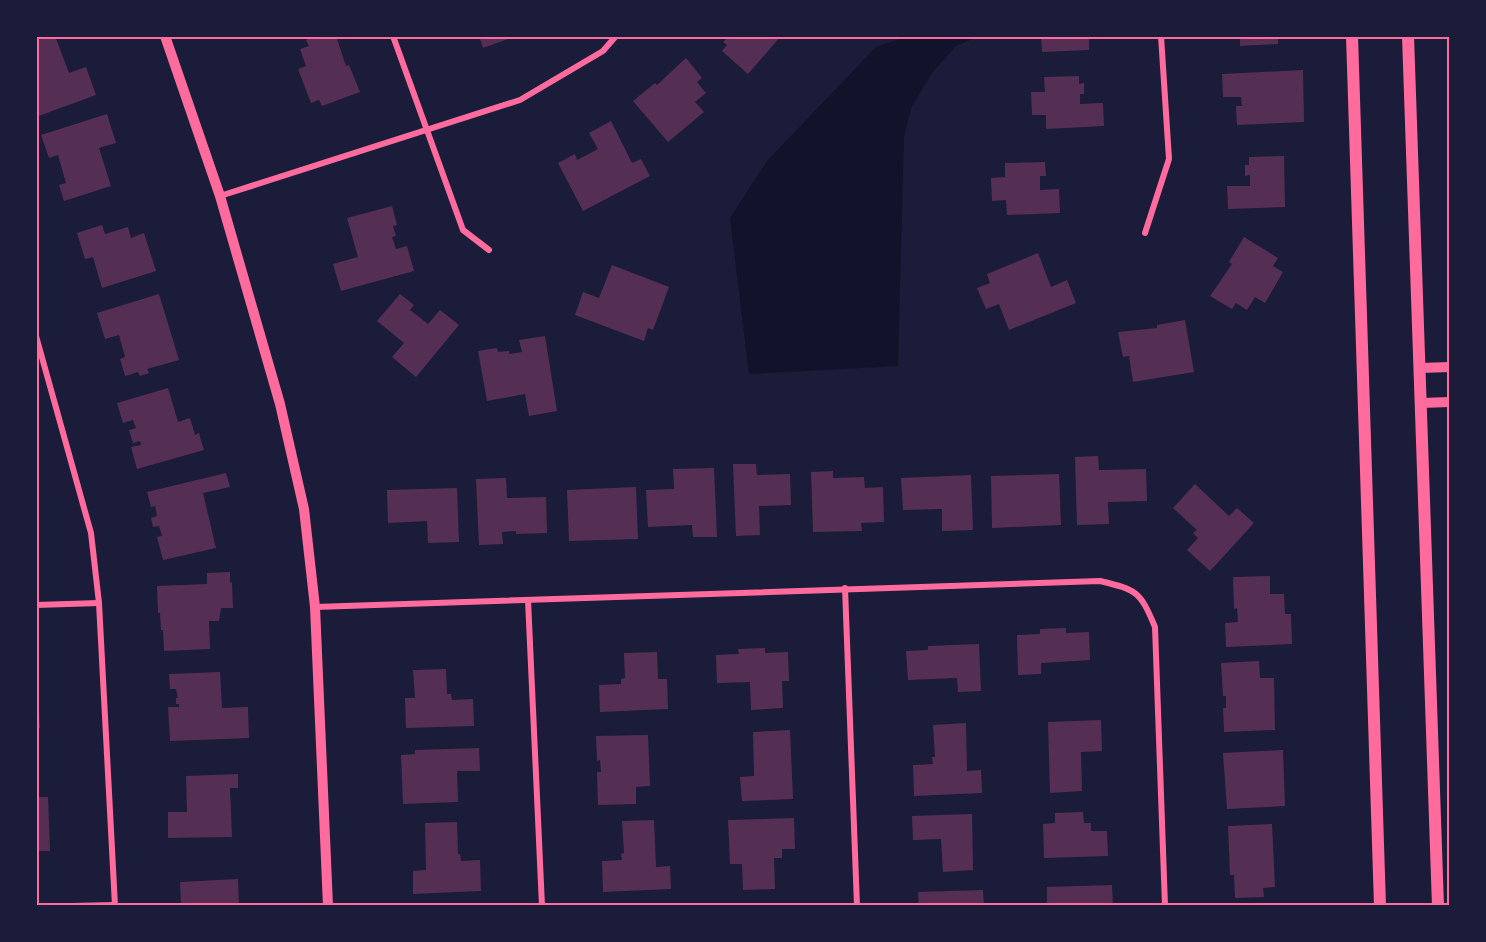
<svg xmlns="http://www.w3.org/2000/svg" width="1486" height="942" font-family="Poppins,sans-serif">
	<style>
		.water { fill: #12122b }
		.building { fill: #542f53 }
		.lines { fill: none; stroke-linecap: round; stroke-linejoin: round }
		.minor { stroke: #ff6b9d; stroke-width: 6 }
		.tertiary { stroke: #ff6b9d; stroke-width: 10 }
		.secondary { stroke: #ff6b9d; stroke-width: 12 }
		.neatline { fill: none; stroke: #ff6b9d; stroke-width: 2 }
	</style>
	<rect width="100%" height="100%" fill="#1b1b3a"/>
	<polygon class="water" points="909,36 979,36 956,46 932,73 912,106 904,136 898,366 749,374 730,218 767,161 876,47"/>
	<g class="building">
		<polygon points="50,36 55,36 69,73 86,67 96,95 36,117 36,41"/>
		<polygon points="316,36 336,36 346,66 349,65 360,92 322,106 319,100 311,103 298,69 306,66 300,49 309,46 306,40"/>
		<polygon points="479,36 516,36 483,48"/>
		<polygon points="729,36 734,37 781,36 748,74 722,51 727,45 723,42"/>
		<polygon points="1041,36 1089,36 1089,50 1042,52"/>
		<polygon points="1240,36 1278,36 1278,44 1240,46"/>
		<polygon points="686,58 702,78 697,82 706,93 695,102 704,112 668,142 633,101 655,83 657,85"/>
		<polygon points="1303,70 1304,122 1237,125 1236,106 1242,106 1241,97 1223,97 1222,74"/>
		<polygon points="1079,76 1079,84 1084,83 1084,94 1080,94 1080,104 1103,103 1104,126 1046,129 1046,115 1032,115 1031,92 1045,92 1044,77"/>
		<polygon points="107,114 116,143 99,148 111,186 64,201 59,185 66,183 58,155 49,158 41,135"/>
		<polygon points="611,121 632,163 641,159 650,176 583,211 558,163 575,154 577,160 598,149 589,133"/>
		<polygon points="1284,156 1285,207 1228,209 1227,186 1250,186 1250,175 1245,176 1245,165 1249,165 1249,157"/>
		<polygon points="1045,162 1046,176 1040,176 1040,190 1059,189 1060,213 1007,215 1006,200 992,201 991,178 1005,177 1005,163"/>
		<polygon points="392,206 397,225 393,226 396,236 392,237 396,249 407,246 414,271 341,291 333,264 358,257 347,218"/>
		<polygon points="102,225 105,234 128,227 131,238 144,233 156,271 102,288 93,257 85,259 77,233"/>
		<polygon points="1244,237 1278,258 1273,266 1283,272 1265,303 1255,297 1247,310 1236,303 1232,309 1210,296 1232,264 1229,262"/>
		<polygon points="1038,253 1051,287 1067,280 1076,303 1009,330 999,304 986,309 977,288 990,283 987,274"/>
		<polygon points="612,265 669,287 653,330 648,328 644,341 575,315 583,292 599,298"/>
		<polygon points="159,294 179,360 147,369 149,373 140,376 138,372 125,376 120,359 125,357 119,335 105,339 97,313"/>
		<polygon points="400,294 414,305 410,310 428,324 440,310 459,325 416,377 392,357 404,343 377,321"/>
		<polygon points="1185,320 1194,372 1133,382 1129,356 1123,357 1118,332 1157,328 1157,325"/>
		<polygon points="545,336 557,411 529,416 525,394 487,401 478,351 497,348 498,352 509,351 509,354 522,352 519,340"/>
		<polygon points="168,388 178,422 190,418 195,435 199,433 204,450 137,469 131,447 141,445 140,441 133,443 129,430 136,428 133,420 123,423 117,403"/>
		<polygon points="1098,456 1099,470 1146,469 1147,501 1108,502 1109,524 1077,525 1075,457"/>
		<polygon points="733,464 756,464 757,475 790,474 791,505 759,506 760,535 736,536"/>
		<polygon points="714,468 717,537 693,537 692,525 648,527 646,490 674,489 673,469"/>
		<polygon points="833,471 833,478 864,477 865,488 883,487 884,522 861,523 862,531 813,532 811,472"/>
		<polygon points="226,473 230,487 203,493 216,548 163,560 157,537 162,536 159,526 153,527 151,518 157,516 155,506 151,507 147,492"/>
		<polygon points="1059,474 1061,525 992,528 991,476"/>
		<polygon points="971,475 973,530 942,531 942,509 903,510 901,478"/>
		<polygon points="506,478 507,498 546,497 547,533 516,534 516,531 502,532 503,544 479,545 476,479"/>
		<polygon points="1195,484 1229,516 1237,508 1254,523 1210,571 1187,550 1198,538 1193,533 1197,530 1173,508"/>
		<polygon points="636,487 638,539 569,541 567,490"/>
		<polygon points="457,488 459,542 428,543 427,521 388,523 387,490"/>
		<polygon points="230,572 230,583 232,582 233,608 221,608 219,621 209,621 210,649 164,651 163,630 161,630 160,613 158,613 157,586 207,584 207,573"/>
		<polygon points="1270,576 1270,594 1284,594 1285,614 1291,614 1292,644 1226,647 1225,623 1238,622 1237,608 1234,609 1233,577"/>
		<polygon points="1066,628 1066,633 1089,632 1090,660 1041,663 1041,674 1018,675 1017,635 1040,634 1040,629"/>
		<polygon points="979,644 981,691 958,692 957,678 908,680 906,651 928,650 928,646"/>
		<polygon points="765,648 765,653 788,652 789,681 782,681 783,708 751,710 750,682 717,683 716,655 739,654 738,649"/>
		<polygon points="657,652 658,679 667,679 668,709 600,712 599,685 621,684 621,679 625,678 624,653"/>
		<polygon points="1259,661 1260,678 1274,678 1275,730 1224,732 1223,708 1226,708 1226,696 1223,696 1221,663"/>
		<polygon points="446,669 447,694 451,694 452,700 473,699 474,726 406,728 405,698 415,698 413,670"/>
		<polygon points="220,672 222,708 248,707 249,738 170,741 168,707 179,707 179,704 176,704 176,698 178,698 176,689 170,689 169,674"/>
		<polygon points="36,691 38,691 40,728 36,728"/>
		<polygon points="1101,720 1102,751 1081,752 1082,791 1050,793 1048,722"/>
		<polygon points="966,723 967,771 981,770 982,793 914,796 913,765 933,764 932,757 935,757 933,725"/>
		<polygon points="790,730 793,799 742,801 740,777 754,776 753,732"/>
		<polygon points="648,735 650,786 636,787 636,804 598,805 597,772 601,772 600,760 597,761 596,736"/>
		<polygon points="479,748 480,771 457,771 458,802 403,804 401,755 415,754 415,750"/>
		<polygon points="1283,750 1285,806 1227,809 1223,753"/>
		<polygon points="238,774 238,788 230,788 232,837 168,838 168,812 187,812 186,776"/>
		<polygon points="36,797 48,797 50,851 36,851"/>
		<polygon points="1083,812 1084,823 1091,823 1091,831 1107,831 1108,856 1044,858 1043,824 1055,823 1055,813"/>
		<polygon points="972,814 973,870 943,872 941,839 913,840 912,816"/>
		<polygon points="794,818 795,849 782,849 782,858 774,858 775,889 743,890 742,864 730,864 728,820"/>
		<polygon points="654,820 656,867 670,866 671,889 603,892 602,861 622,860 621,854 624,853 622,821"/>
		<polygon points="457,822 458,854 460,854 461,861 480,860 481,891 413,894 413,871 426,870 425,823"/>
		<polygon points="1272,824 1275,887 1263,888 1264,897 1235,898 1234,875 1230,875 1228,826"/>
		<polygon points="238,879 239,906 181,906 180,882"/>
		<polygon points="1112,885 1113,906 1047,906 1047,887"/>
		<polygon points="983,890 984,906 919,906 918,892"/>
	</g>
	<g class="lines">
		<g class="minor">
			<polyline points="393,36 463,230 489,250"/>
			<polyline points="220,196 520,100 603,51 616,36"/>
			<polyline points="1145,233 1169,159 1161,36"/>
			<polyline points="36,336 91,533 99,603 115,906"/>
			<polyline points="845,588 857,906"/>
			<polyline points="528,600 542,906"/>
			<polyline points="36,605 99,603"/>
			<path d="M315 607 1100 581C1137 590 1140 591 1155 627L1165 906"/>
			<polyline points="72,906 115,905"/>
		</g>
		<g class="tertiary">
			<polyline points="165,36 220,196 280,404 304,509 315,607 328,906"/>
			<polyline points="1420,368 1450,367"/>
			<polyline points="1421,403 1450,402"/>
		</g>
		<g class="secondary">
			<polyline points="1352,36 1380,906"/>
			<polyline points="1408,36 1438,906"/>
		</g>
	</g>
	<rect width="1486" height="942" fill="none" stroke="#1b1b3a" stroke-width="75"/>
	<rect x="38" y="38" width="1410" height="866" class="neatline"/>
</svg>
